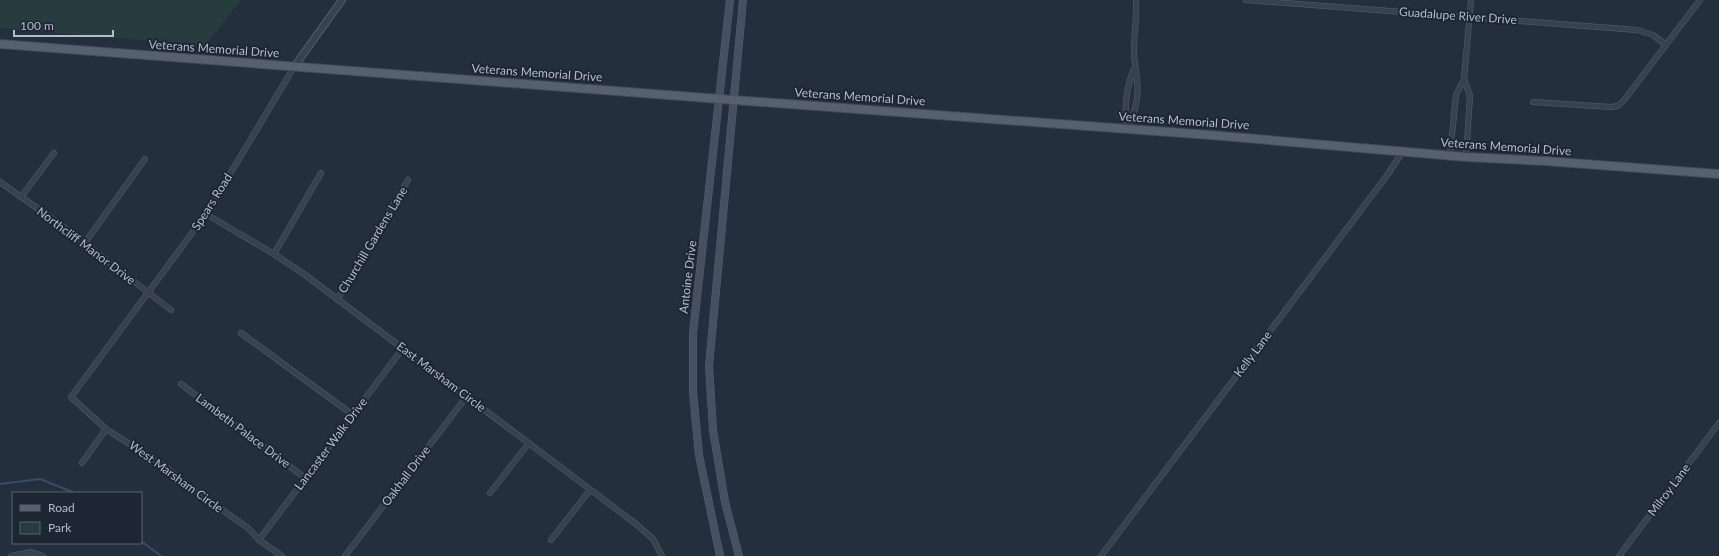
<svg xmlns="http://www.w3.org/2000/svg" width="1719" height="556" font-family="Lato,sans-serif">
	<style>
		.green { fill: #263c3f }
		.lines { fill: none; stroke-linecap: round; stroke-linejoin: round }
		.stream { stroke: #394c67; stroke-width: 2 }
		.minor-casing { stroke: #565f6c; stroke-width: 6 }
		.tertiary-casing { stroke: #565f6c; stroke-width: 8 }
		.secondary-casing { stroke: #565f6c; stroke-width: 8 }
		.primary-casing { stroke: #414a57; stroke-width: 10 }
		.minor { stroke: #38414e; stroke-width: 5 }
		.tertiary { stroke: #38414e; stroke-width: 6 }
		.secondary { stroke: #465061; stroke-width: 7 }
		.primary { stroke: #56606e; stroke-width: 8 }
		.labels { text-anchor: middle; stroke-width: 4; stroke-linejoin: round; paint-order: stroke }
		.street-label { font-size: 12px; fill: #b4bcc9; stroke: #1d2633 }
	</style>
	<rect width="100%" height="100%" fill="#242f3e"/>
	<polygon class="green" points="0,0 241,0 205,46 0,28"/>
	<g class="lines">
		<g class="stream">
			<polyline points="0,484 40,479 75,493"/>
			<polyline points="141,541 161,556"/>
		</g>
		<defs>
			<g id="minor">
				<polyline points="1246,0 1637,30 1653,35 1666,45"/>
				<polyline points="1464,79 1470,96 1466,157"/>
				<polyline points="1533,102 1611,107 1618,106 1625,99 1700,0"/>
				<path d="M1127 129C1135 114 1139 97 1137 81 1136 70 1134 60 1134 50 1134 33 1137 17 1136 0"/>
				<path d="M1127 129C1124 108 1126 88 1134 69"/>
				<polyline points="1450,155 1456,95 1464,79 1471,0"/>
				<polyline points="0,182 61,225 171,310"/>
				<polyline points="21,197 54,153"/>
				<polyline points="206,214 274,254 304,274 636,524 653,539 662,556"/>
				<polyline points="84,244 145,159"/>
				<polyline points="274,254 321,173"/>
				<polyline points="337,300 408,180"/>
				<polyline points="241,333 353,415"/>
				<polyline points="181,384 305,478"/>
				<polyline points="82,463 106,429"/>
				<polyline points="490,493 529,443"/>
				<polyline points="259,540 403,348"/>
				<polyline points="551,540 590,490"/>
				<polyline points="11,556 31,552 43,556"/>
				<polyline points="282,556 259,540 248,528 191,488 167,468 106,429 71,397 206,214 294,67"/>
				<polyline points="345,556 467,396"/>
				<polyline points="1101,556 1388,174 1403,151"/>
				<polyline points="1619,556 1719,423"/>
			</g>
			<polyline id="tertiary" points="294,67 342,0"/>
			<g id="secondary">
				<polyline points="720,556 699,455 693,392 693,333 730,0"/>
				<polyline points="739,556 725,502 713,430 709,366 743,0"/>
			</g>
			<polyline id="primary" points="0,44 720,99 1210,135 1466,157 1545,161 1719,174"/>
		</defs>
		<use href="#minor" class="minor-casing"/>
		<use href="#tertiary" class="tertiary-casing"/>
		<use href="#secondary" class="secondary-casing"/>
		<use href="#primary" class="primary-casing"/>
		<use href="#minor" class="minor"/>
		<use href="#tertiary" class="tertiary"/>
		<use href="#secondary" class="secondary"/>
		<use href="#primary" class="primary"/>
	</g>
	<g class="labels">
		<g class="street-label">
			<text transform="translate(1458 16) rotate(4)" y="4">Guadalupe River Drive</text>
			<text transform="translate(214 49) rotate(4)" y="4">Veterans Memorial Drive</text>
			<text transform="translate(537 73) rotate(4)" y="4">Veterans Memorial Drive</text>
			<text transform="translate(860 97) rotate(4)" y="4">Veterans Memorial Drive</text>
			<text transform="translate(1184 121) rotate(4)" y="4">Veterans Memorial Drive</text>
			<text transform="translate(1506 147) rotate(4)" y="4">Veterans Memorial Drive</text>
			<text transform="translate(212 202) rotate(-58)" y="4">Spears Road</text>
			<text transform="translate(373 240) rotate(-59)" y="4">Churchill Gardens Lane</text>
			<text transform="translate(86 246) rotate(37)" y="4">Northcliff Manor Drive</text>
			<text transform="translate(688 277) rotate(-83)" y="4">Antoine Drive</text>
			<text transform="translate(1253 354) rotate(-53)" y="4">Kelly Lane</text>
			<text transform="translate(441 377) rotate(37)" y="4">East Marsham Circle</text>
			<text transform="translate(243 431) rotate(37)" y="4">Lambeth Palace Drive</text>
			<text transform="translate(331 444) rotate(-53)" y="4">Lancaster Walk Drive</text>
			<text transform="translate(406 476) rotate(-53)" y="4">Oakhall Drive</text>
			<text transform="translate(176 477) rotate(36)" y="4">West Marsham Circle</text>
			<text transform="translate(1669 490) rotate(-53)" y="4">Milroy Lane</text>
		</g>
	</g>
	<rect x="12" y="492" width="130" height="52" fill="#1d2633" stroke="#59626f"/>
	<rect x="20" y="505" width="20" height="6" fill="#56606e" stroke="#59626f"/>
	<text x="48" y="512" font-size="12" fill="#b4bcc9">Road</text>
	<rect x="20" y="522" width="20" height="12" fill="#263c3f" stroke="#59626f"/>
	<text x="48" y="532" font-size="12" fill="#b4bcc9">Park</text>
	<path d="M14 30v6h99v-6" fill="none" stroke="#b4bcc9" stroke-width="2"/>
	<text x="20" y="30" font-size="12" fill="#b4bcc9" stroke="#1d2633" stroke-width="3" paint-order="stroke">100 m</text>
</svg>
